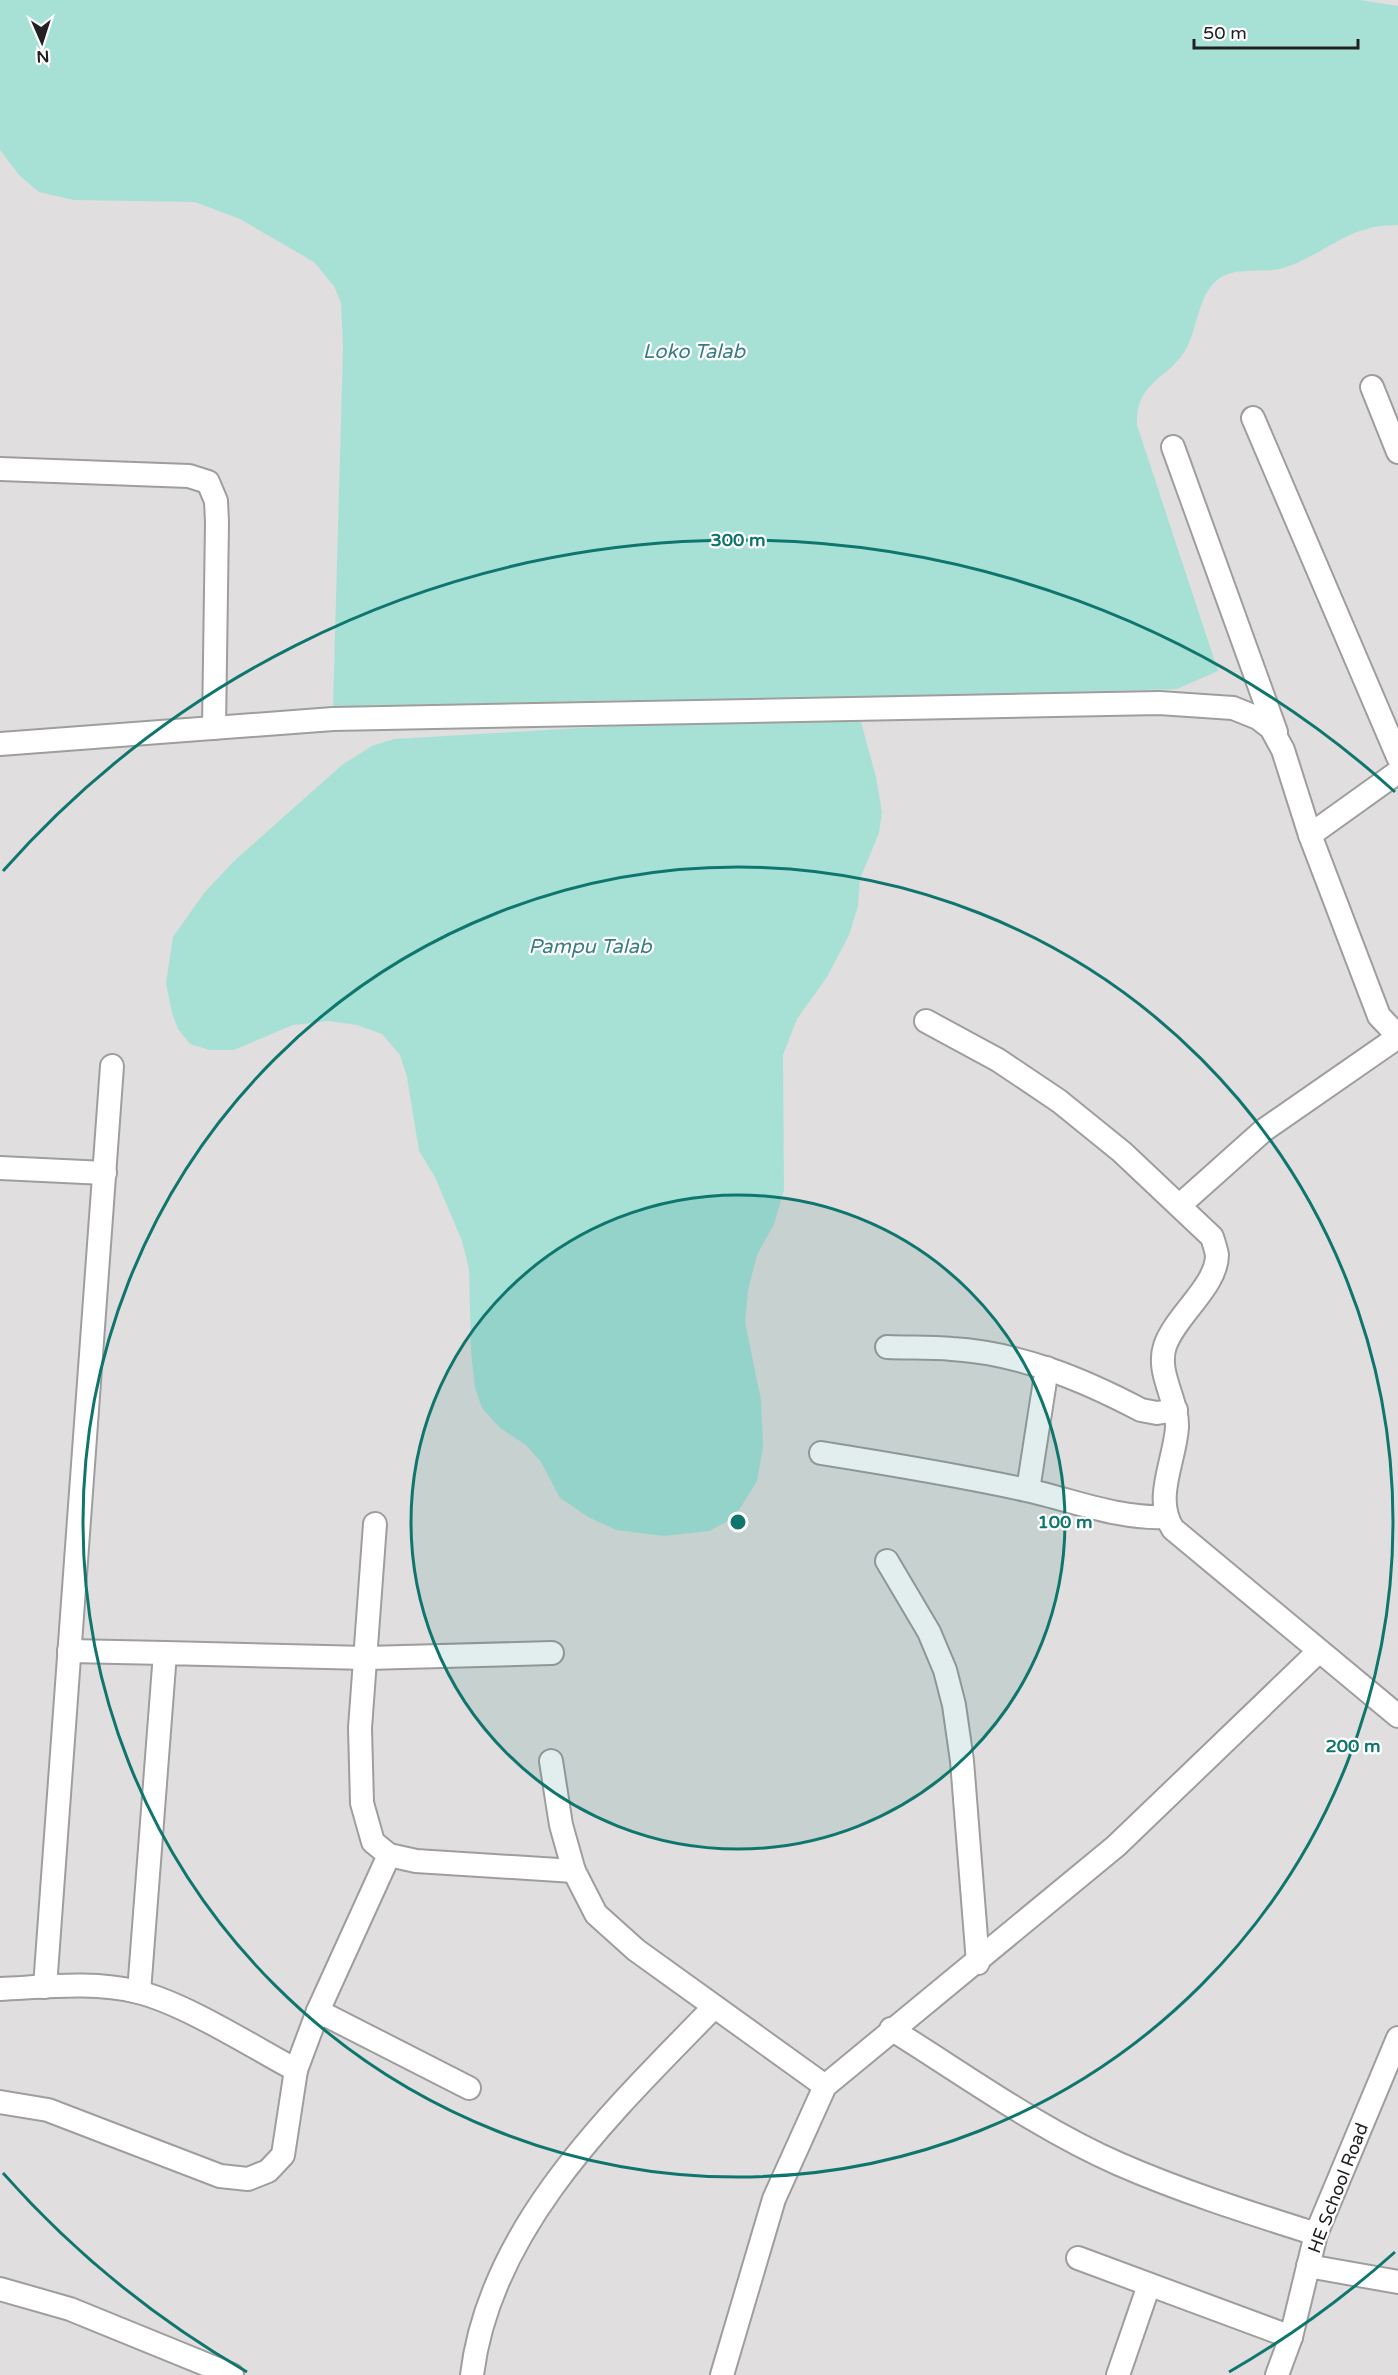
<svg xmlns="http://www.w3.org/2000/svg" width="1398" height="2375" font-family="'Varela Round',sans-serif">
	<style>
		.residential { fill: #e0dedf }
		.water { fill: #a7e1d6 }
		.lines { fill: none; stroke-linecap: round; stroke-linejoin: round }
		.minor-casing { stroke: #9e9e9e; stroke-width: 26 }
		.minor { stroke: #fff; stroke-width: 22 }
		.ring { fill: none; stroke: #0f766e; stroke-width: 3 }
		.labels { text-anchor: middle; stroke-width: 4.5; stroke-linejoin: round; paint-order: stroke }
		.street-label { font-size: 18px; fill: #212121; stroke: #fff }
		.water-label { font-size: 20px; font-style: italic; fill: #387e85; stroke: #fff }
		.centre { fill: #0f766e; stroke: #fff; stroke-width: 3 }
		.ring-label { font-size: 18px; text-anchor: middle; font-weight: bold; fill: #0f766e; stroke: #fff; stroke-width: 4.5; stroke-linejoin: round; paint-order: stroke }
	</style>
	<rect width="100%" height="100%" fill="#f2eae8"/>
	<rect class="residential" x="0" y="0" width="1398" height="2375"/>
	<path class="water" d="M0 0H1360L1398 6V225C1389 226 1379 225 1371 228 1341 234 1314 259 1283 268 1263 274 1239 266 1220 278 1199 291 1198 326 1187 347 1171 379 1135 380 1137 425L1218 671 1177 689 688 703 690 722H861L876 777 882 812 879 833 860 879 858 906 849 935 827 977 797 1019 783 1055 784 1190 774 1224 757 1255 748 1290 745 1322 761 1400 763 1447 757 1481 734 1518 709 1531 664 1536 616 1530 590 1518 560 1498 541 1462 526 1445 500 1428 482 1408 475 1388 471 1352 469 1269 462 1241 435 1177 419 1151 407 1077 400 1055 382 1034 357 1025 328 1021 293 1025 234 1050H210L190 1044 178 1029 172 1013 166 983 173 937 204 893 233 862 342 765 372 746 394 739 632 725 630 700 333 707 343 347 341 303 334 286 314 262 240 219 195 202 74 200 39 192 19 175 0 150Z"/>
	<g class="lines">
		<defs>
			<g id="minor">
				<polyline points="1372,387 1398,452"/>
				<polyline points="1253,418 1398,757"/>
				<polyline points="1173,447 1276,732"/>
				<polyline points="0,469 189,476 208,482 216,501 217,522 214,728"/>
				<polyline points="0,744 333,719 1159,703 1233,708 1258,718 1271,728 1283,750 1310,835 1379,1016 1398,1036"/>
				<polyline points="1310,835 1398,772"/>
				<path d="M926 1021 998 1060 1059 1101 1122 1152 1212 1237C1214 1243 1216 1250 1217 1255 1217 1286 1175 1316 1165 1346 1156 1373 1178 1400 1177 1427 1175 1461 1153 1498 1173 1529L1398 1716"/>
				<polyline points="0,1168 105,1173"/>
				<polyline points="1180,1205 1264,1130 1398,1037"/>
				<path d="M887 1347C909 1348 931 1347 952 1349 1019 1353 1082 1379 1141 1410L1157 1413 1176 1410"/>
				<path d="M821 1453C890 1464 958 1475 1026 1490 1073 1500 1117 1519 1165 1517"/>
				<polyline points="1028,1490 1047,1368"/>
				<polyline points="375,1524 360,1728 362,1803 373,1842 389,1855 416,1861 574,1871"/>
				<polyline points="887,1561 929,1632 945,1670 954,1705 962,1761 978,1963"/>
				<polyline points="69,1651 165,1653"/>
				<polyline points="551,1761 561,1825 574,1871 596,1914 636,1950 825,2086"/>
				<polyline points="45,1987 112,1066"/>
				<path d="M0 1989C45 1987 94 1981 138 1992 186 2004 251 2046 296 2070L318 2011 389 1855"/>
				<polyline points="139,1992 165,1653 366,1658 552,1653"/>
				<polyline points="318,2011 469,2088"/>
				<path d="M891 2029C965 2075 1039 2129 1119 2164 1183 2192 1250 2213 1316 2234"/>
				<polyline points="0,2102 48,2110 220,2176 248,2179 268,2171 283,2155 296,2070"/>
				<polyline points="1078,2258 1291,2337"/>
				<polyline points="1308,2266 1398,2282"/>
				<polyline points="0,2289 70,2309 232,2375"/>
				<path d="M472 2375C490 2226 614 2110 714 2007"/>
				<polyline points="722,2375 774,2199 825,2086 1116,1846 1319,1651"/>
				<polyline points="1118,2375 1149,2285"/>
				<polyline points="1277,2375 1291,2337 1316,2234 1398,2038"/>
			</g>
		</defs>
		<use href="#minor" class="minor-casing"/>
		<use href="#minor" class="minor"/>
	</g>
	<circle cx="738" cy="1522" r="327" fill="#0f766e" fill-opacity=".12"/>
	<g class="ring">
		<circle cx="738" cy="1522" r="327"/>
		<circle cx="738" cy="1522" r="655"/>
		<path d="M1395 2252A982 982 0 0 1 1229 2372M247 2372A982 982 0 0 1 3 2173M3 871A982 982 0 0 1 1395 792"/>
	</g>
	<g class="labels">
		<g class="street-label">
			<text transform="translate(1338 2188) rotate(-69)" y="6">HE School Road</text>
		</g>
		<g class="water-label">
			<text x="694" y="358">Loko Talab</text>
			<text x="590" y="953">Pampu Talab</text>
		</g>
	</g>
	<circle cx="738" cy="1522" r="9" class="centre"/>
	<g class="ring-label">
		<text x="738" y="546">300 m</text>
		<text x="1065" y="1528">100 m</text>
		<text x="1353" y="1752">200 m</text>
	</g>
	<g transform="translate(42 42) rotate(177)" stroke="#ffffff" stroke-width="4.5" paint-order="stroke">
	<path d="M0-4.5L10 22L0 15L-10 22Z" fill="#212121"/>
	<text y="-9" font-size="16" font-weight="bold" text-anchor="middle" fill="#212121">N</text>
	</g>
	<path d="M1194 39v9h164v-9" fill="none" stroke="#212121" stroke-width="3"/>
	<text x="1203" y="39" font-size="18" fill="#212121" stroke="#ffffff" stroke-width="4.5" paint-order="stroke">50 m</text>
</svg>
